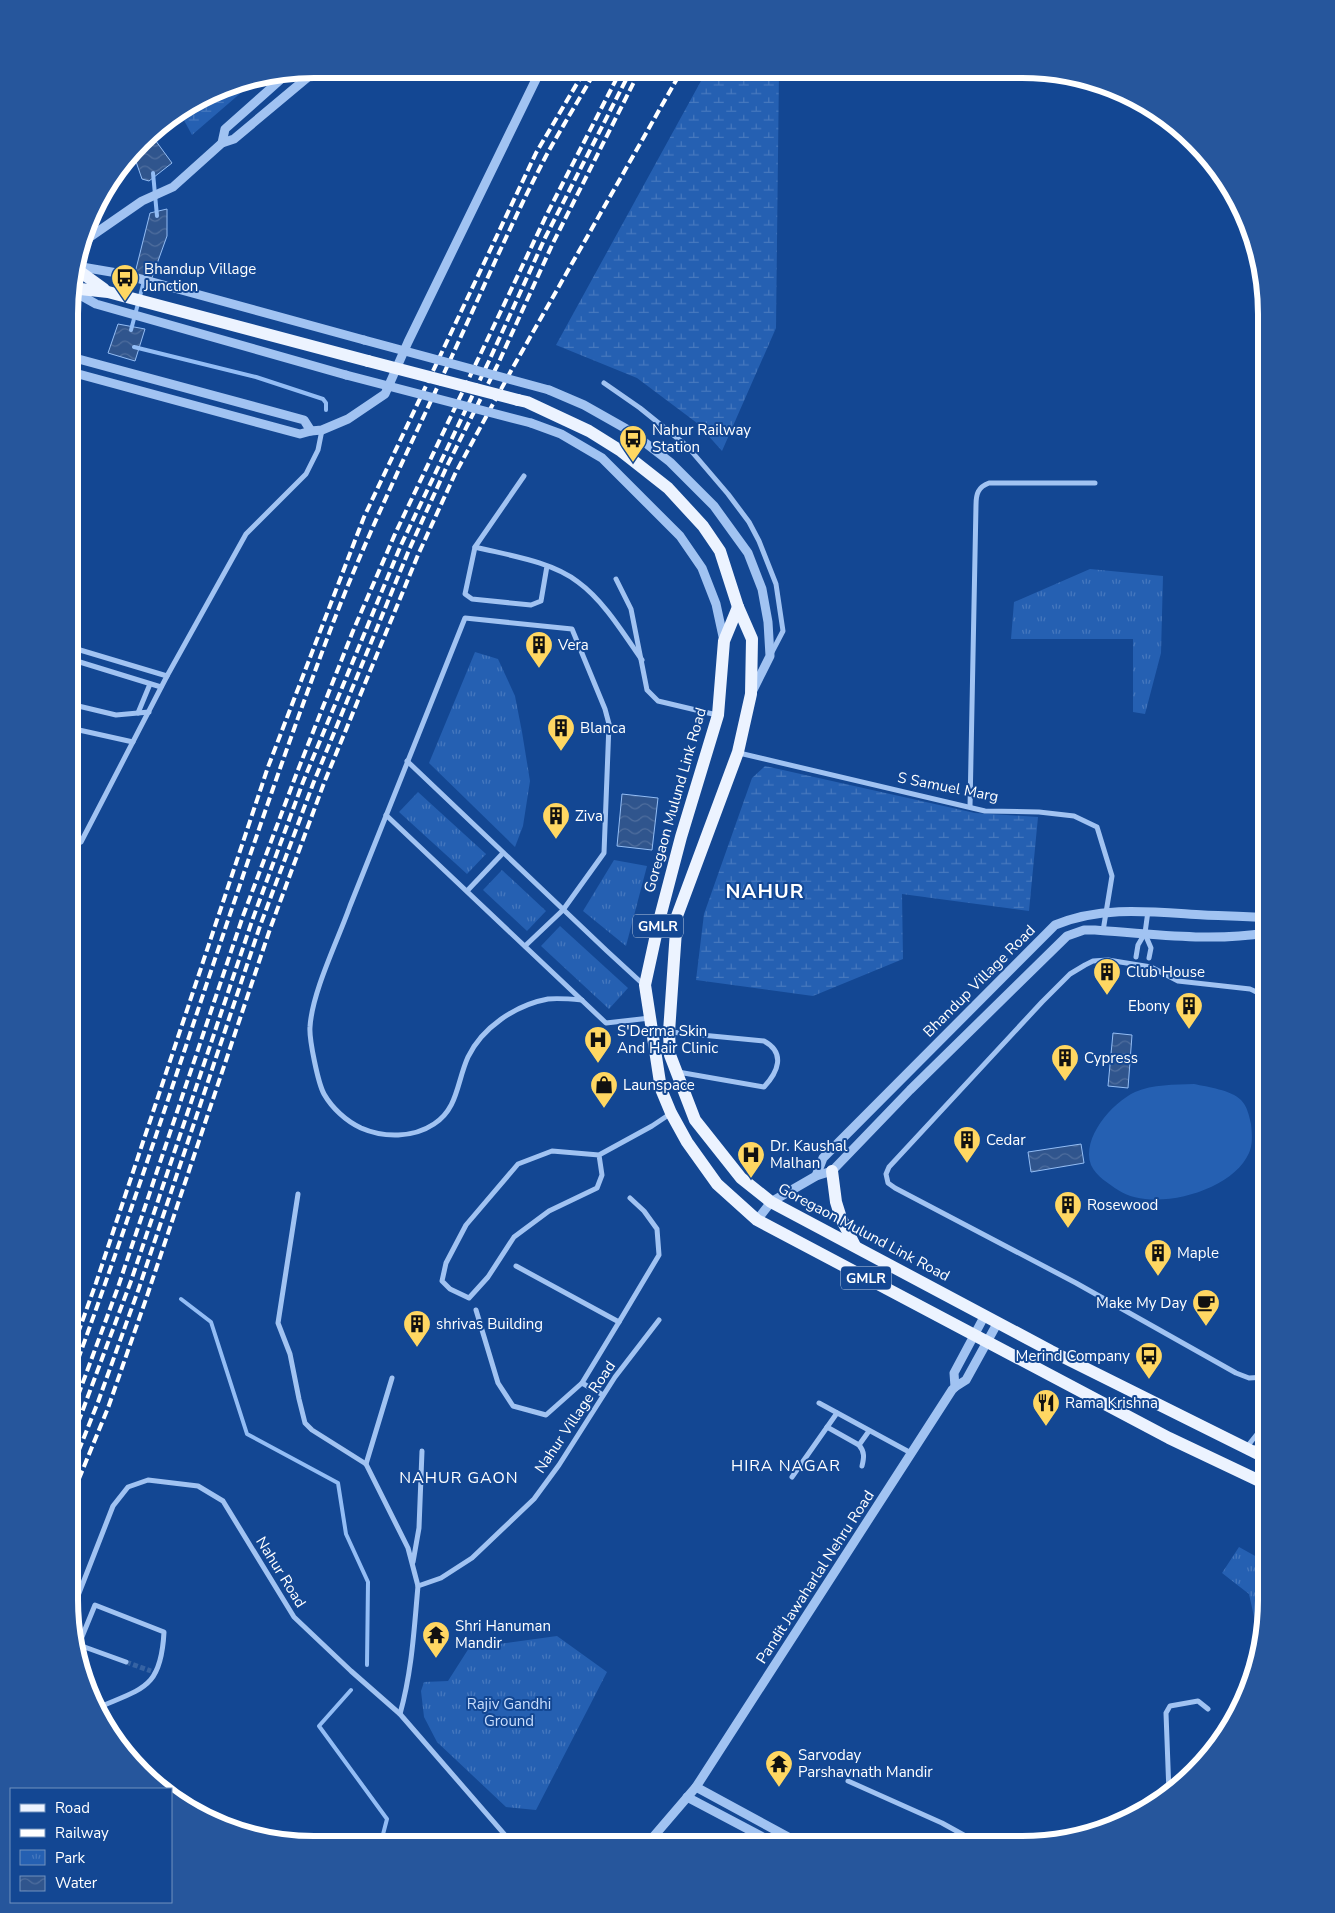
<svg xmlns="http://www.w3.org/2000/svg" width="1335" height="1913" font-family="'Nunito Sans',sans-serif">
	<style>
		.grass { fill: #2560b2 }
		.wetland { fill: url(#wetland-marsh) }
		.park { fill: url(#park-tufts) }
		.water { fill: url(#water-waves); stroke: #93bdf5 }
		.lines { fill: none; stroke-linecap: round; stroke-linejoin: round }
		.stream { stroke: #93bdf5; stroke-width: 4 }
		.minor-tunnel { stroke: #3663a3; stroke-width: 5; stroke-dasharray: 5 2.5; stroke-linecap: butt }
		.minor { stroke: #a1c3f2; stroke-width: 5 }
		.tertiary { stroke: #a1c3f2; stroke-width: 9 }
		.primary { stroke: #ecf3ff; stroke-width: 12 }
		.rail { stroke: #fff; stroke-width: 4; stroke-dasharray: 9 4; stroke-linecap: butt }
		.tertiary-bridge { stroke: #a1c3f2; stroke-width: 9 }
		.primary-bridge { stroke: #ecf3ff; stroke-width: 12 }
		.labels { text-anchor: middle; stroke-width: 4; stroke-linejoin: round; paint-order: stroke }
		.shield { fill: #134793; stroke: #b8c8df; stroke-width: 1 }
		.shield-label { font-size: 14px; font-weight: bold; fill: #fff }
		.poi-label { font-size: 15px; fill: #fff; stroke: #134793; text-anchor: start }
		.street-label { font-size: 15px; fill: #fff; stroke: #134793 }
		.park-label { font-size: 15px; fill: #c9defd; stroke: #134793 }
		.neighbourhood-label { font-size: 16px; letter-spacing: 1px; fill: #fff; stroke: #134793 }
		.district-label { font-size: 20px; font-weight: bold; letter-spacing: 1px; fill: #fff; stroke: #134793 }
		.rim { fill: none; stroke: #fff; stroke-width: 6 }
	</style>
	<defs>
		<pattern id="wetland-marsh" width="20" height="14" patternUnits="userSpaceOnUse" patternTransform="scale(1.25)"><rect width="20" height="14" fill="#2560b2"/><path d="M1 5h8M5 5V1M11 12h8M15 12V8" fill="none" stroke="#4678be"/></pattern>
		<pattern id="park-tufts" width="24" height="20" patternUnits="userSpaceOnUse" patternTransform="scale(1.25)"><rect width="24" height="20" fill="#2560b2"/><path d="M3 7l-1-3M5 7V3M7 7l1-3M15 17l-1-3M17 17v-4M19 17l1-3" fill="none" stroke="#4678be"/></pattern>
		<pattern id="water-waves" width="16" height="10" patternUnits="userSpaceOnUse" patternTransform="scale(1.25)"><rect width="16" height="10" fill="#30558d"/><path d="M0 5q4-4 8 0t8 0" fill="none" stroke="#4f6e9e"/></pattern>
	</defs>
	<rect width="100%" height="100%" fill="#134793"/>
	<path class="grass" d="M1194 1084C1208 1087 1231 1090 1241 1100 1247 1106 1249 1115 1251 1124 1252 1133 1253 1145 1249 1153 1232 1192 1152 1213 1118 1190 1109 1184 1096 1176 1091 1165 1081 1138 1112 1103 1135 1092 1153 1084 1174 1085 1194 1084Z"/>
	<g class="wetland">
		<polygon points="707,70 779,70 776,328 722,451 697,423 637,378 556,345"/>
		<polygon points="258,78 192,135 180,113 235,82"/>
		<polygon points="765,766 975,813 1038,817 1029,911 902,894 903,959 813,996 696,980 704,914 752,778"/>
	</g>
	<g class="park">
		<polygon points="1090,569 1163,576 1161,653 1145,714 1133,712 1133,639 1011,639 1014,602"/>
		<polygon points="475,652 498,659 515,696 522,732 530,781 523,826 515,847 429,763"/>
		<polygon points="418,792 486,854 467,874 399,812"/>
		<polygon points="614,860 647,866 626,946 583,911"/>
		<polygon points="502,870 546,911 527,931 483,890"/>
		<polygon points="560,926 628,988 609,1009 541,946"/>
		<polygon points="1239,1547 1266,1562 1266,1616 1260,1644 1249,1594 1222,1573"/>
		<polygon points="557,1636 607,1672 536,1810 506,1807 437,1742 424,1717 421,1691 424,1682 448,1681 469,1648"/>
	</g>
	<g class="water">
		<polygon points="150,133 172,163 149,181 142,179 133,153"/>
		<polygon points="167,209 167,236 149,286 133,281 150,213"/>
		<polygon points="118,324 145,329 135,361 108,353"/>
		<polygon points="622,794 658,798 652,850 617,846"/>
		<polygon points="1113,1033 1132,1035 1128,1088 1108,1086"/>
		<polygon points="1081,1144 1084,1163 1031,1172 1028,1152"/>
	</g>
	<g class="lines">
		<g class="stream">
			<polyline points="153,173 157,216"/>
			<polyline points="131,330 144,281"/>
			<polyline points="134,347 256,377 323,399 326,403 326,410"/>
			<polyline points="70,880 78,858"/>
			<polyline points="181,1299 211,1322 247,1434 338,1483 346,1534 368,1582 367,1665"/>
			<polyline points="351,1690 319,1726 387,1819 381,1842"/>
		</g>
		<polyline class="minor-tunnel" points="126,1662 151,1671"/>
		<g class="minor">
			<polyline points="604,383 640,408 687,446 728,494 749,522 759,541 776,584 783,631 771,654"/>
			<polyline points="475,547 524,476"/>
			<path d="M547 566 541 601 531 605 472 599 465 594 475 547C507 555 551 561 578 582 604 601 623 633 642 660"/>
			<polyline points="616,579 631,609 647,690 658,701 717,715"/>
			<polyline points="70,647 167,676"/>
			<polyline points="70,659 161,687"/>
			<polyline points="70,704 116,715 149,712"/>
			<polyline points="138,713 150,684"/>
			<polyline points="70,728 133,742"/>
			<polyline points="739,753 985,811 1039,812 1074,816 1097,827 1112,876 1103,931"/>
			<polyline points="407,761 607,951 644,985"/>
			<path d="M970 807 976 505C976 494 978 487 989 483H1095"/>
			<polyline points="386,815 606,1023 650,1018"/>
			<polyline points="70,842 74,844 81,842 167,676 246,534 306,474 318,450 322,430"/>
			<polyline points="467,891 503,853"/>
			<polyline points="1145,934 1151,948 1149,958"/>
			<path d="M525 946 563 910 604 853 609 724 605 709 572 629 465 618C426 714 388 810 350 906 338 940 312 992 310 1027 309 1039 318 1083 324 1094 332 1108 346 1121 361 1128 384 1138 413 1138 434 1124 458 1109 457 1081 468 1057 482 1028 515 1005 548 999 558 998 571 999 582 1000"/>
			<polyline points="1136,957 1138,945 1145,933 1148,911"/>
			<path d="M670 1032 764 1041C786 1053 778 1072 764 1087L678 1072"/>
			<polyline points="1266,1065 1260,1059 1266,1035"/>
			<polyline points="599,1155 552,1151 518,1164 466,1225 446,1263 442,1281 450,1289 469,1298 488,1277 514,1237 549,1211 597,1188 602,1175 599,1155 652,1126 670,1114"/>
			<polyline points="298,1194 278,1323 290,1354 299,1399 305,1423 312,1430 366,1464 408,1548 418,1586"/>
			<polyline points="516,1266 619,1322 582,1383"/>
			<polyline points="476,1310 498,1383 513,1406 546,1415 582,1383 603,1395"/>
			<polyline points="619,1322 659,1255 657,1229 644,1211 630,1198"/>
			<path d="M1266 1377 1249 1378 1236 1373 1076 1283 895 1188 888 1183 886 1174 889 1167 1042 1002 1070 974 1085 965 1093 961 1108 960 1151 967 1178 981 1250 989C1261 993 1264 1000 1266 1011"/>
			<polyline points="819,1403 911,1453"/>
			<path d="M827 1427 859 1445C865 1452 864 1458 862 1466"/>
			<polyline points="859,1445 869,1431"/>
			<polyline points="1246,1448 1266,1423"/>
			<polyline points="1253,1450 1266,1439"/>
			<polyline points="366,1464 392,1378"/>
			<polyline points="792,1477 837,1413"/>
			<polyline points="413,1562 419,1528 422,1451"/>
			<polyline points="72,1611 113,1506 128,1487 148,1480 198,1486 223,1501 294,1617 351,1671 400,1714 512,1843"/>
			<path d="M79 1644 95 1605 164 1632C161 1690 142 1688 95 1709"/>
			<polyline points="79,1645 126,1662"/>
			<path d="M400 1714C412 1671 414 1630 418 1586L441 1578 472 1558 534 1499 559 1465 615 1377 659 1320"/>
			<polyline points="848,1781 942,1823 980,1844"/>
			<polyline points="1169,1793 1166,1713 1170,1706 1198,1701 1208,1709"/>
		</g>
		<g class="tertiary">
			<polyline points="526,69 539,72"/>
			<polyline points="222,143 225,129 288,73"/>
			<polyline points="81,251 90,237 142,201 173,187 222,143 234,139 308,77 322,73 478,75 485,69"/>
			<polyline points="76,266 123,274 364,340"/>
			<polyline points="71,290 96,304 346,375"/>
			<polyline points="71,357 304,420 311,431"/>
			<polyline points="71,372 300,434 311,431 322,430 348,419 385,394 408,342 541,69"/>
			<polyline points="549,390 584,405 630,431 670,462 714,506 748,553 762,589 768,622 770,656 752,692"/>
			<polyline points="531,423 561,434 602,458 680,536 702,568 716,604 724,641"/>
			<path d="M816 1176 823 1158 1055 925C1102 905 1154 912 1204 915 1225 916 1245 916 1266 918"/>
			<path d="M757 1220 771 1202 816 1176 832 1171 910 1090 1067 936 1084 930H1095C1150 934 1211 942 1266 933"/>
			<polyline points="955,1387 966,1380 998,1322"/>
			<polyline points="696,1787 801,1844"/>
			<polyline points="687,1797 776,1844"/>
			<polyline points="648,1843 696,1787 952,1390 955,1387 954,1373 985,1315"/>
		</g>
		<g class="primary">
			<polyline points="75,268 104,289"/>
			<polyline points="71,288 108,292 368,361"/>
			<polyline points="518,400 527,402 589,431 621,451 668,488 703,526 720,551 738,607 752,639 751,694 738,752 677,916 669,1032 670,1055 695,1120 741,1178 771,1202 1051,1351 1266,1458"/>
			<polyline points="738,607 724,641 718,715 681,837 659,921 645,985 661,1089 671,1113 687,1142 717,1184 757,1220 1169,1438 1266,1484"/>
			<polyline points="832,1171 836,1202 841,1218 855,1246"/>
		</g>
		<g class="rail">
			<polyline points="69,1358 96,1283 268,767 364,517 536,153 585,70"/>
			<path d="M69 1384C162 1132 238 874 333 623 368 532 411 444 452 356 483 289 512 221 546 156 562 127 580 98 596 70"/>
			<polyline points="69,1420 117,1290 243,916 296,775 353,631 395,534 547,214 621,70"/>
			<polyline points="69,1447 131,1281 252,921 303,782 401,545 489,361 545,238 631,70"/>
			<polyline points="69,1475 98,1402 139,1288 260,926 313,784 409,550 447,466 498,364 553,243 640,70"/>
			<polyline points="69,1503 108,1408 146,1299 270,929 324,783 418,555 455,474 512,369 682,70"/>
		</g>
		<g class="tertiary-bridge">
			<polyline points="364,340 549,390"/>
			<polyline points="346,375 531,423"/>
		</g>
		<polyline class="primary-bridge" points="368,361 518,400"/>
	</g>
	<defs>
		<symbol id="bus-pin" viewBox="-11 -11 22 30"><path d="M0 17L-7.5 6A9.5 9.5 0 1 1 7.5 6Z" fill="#ffd762" stroke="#134793"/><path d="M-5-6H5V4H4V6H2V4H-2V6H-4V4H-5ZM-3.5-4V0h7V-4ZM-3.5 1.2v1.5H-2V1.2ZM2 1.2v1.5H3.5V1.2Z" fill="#111"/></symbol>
		<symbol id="building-pin" viewBox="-11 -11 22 30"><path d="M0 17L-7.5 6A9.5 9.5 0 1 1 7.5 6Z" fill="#ffd762" stroke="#134793"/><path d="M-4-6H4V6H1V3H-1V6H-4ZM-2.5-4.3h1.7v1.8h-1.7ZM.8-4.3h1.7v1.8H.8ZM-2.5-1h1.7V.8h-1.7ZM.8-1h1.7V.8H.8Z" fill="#111"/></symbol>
		<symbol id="hospital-pin" viewBox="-11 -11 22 30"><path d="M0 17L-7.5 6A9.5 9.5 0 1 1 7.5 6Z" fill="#ffd762" stroke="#134793"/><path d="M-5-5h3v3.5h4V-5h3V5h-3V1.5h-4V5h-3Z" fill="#111"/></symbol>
		<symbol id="shop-pin" viewBox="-11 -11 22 30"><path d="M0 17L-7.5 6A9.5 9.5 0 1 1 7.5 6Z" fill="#ffd762" stroke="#134793"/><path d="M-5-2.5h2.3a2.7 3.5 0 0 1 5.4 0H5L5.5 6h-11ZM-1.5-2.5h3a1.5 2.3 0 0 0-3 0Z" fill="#111"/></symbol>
		<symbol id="cafe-pin" viewBox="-11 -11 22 30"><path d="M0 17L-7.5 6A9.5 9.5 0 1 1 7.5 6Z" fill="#ffd762" stroke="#134793"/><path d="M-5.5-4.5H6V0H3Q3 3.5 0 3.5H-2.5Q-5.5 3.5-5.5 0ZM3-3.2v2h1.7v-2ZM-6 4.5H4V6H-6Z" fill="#111"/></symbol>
		<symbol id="restaurant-pin" viewBox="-11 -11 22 30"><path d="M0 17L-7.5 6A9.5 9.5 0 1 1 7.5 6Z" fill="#ffd762" stroke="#134793"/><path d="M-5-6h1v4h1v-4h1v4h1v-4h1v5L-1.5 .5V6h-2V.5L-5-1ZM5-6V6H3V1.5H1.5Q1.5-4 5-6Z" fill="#111"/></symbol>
		<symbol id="temple-pin" viewBox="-11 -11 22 30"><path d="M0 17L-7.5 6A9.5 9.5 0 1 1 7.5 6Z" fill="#ffd762" stroke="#134793"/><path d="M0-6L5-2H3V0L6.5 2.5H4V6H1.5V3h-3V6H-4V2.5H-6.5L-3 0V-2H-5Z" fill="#111"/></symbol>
	</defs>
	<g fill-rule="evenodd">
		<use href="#bus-pin" x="109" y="262" width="32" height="43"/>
		<use href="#bus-pin" x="617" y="423" width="32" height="43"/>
		<use href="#building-pin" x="523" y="629" width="32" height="43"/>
		<use href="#building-pin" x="545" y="712" width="32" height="43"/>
		<use href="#building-pin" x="540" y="800" width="32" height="43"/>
		<use href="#building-pin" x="1091" y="956" width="32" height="43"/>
		<use href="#building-pin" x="1173" y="990" width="32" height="43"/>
		<use href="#hospital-pin" x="582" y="1024" width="32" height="43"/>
		<use href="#building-pin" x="1049" y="1042" width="32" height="43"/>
		<use href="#shop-pin" x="588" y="1069" width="32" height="43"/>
		<use href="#building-pin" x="951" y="1124" width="32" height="43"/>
		<use href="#hospital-pin" x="735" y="1139" width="32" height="43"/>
		<use href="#building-pin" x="1052" y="1189" width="32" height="43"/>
		<use href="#building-pin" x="1142" y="1237" width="32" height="43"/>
		<use href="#cafe-pin" x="1190" y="1287" width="32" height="43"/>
		<use href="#building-pin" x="401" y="1308" width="32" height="43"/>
		<use href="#bus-pin" x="1133" y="1340" width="32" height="43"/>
		<use href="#restaurant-pin" x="1030" y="1387" width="32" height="43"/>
		<use href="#temple-pin" x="420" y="1619" width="32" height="43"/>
		<use href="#temple-pin" x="763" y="1748" width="32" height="43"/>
	</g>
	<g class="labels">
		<g class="shield">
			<rect x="633" y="914.5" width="50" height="23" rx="4"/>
			<rect x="841" y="1266.5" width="50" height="23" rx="4"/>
		</g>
		<g class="shield-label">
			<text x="658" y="931">GMLR</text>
			<text x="866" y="1283">GMLR</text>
		</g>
		<g class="poi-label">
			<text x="144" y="274">Bhandup Village<tspan x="144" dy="17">Junction</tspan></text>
			<text x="652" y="435">Nahur Railway<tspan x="652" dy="17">Station</tspan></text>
			<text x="558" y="650">Vera</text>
			<text x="580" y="733">Blanca</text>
			<text x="575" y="821">Ziva</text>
			<text x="1126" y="977">Club House</text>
			<text x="1170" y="1011" text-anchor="end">Ebony</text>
			<text x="617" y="1036">S'Derma Skin<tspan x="617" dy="17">And Hair Clinic</tspan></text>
			<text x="1084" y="1063">Cypress</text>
			<text x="623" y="1090">Launspace</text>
			<text x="986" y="1145">Cedar</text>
			<text x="770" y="1151">Dr. Kaushal<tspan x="770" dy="17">Malhan</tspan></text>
			<text x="1087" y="1210">Rosewood</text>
			<text x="1177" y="1258">Maple</text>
			<text x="1187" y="1308" text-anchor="end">Make My Day</text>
			<text x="436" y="1329">shrivas Building</text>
			<text x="1130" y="1361" text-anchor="end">Merind Company</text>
			<text x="1065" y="1408">Rama Krishna</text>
			<text x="455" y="1631">Shri Hanuman<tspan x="455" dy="17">Mandir</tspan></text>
			<text x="798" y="1760">Sarvoday<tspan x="798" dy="17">Parshavnath Mandir</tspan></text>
		</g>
		<g class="street-label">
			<text transform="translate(948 787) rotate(11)" y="5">S Samuel Marg</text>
			<text transform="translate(675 800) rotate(-74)" y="5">Goregaon Mulund Link Road</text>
			<text transform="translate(979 981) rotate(-45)" y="5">Bhandup Village Road</text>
			<text transform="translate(864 1232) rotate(28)" y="5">Goregaon Mulund Link Road</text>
			<text transform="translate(575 1417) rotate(-56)" y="5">Nahur Village Road</text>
			<text transform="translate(281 1572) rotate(58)" y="5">Nahur Road</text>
			<text transform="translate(815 1577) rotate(-57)" y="5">Pandit Jawaharlal Nehru Road</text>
		</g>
		<g class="park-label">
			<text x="509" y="1709">Rajiv Gandhi<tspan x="509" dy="17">Ground</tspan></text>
		</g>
		<g class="neighbourhood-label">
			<text x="786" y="1471">HIRA NAGAR</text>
			<text x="459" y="1483">NAHUR GAON</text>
		</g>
		<g class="district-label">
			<text x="765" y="898">NAHUR</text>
		</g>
	</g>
	<path d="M0 0H1335V1913H0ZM314 78H1022A236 236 0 0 1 1258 314V1600A236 236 0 0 1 1022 1836H314A236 236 0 0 1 78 1600V314A236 236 0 0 1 314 78Z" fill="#26569c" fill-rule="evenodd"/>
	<path class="rim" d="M314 78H1022A236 236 0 0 1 1258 314V1600A236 236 0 0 1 1022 1836H314A236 236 0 0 1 78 1600V314A236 236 0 0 1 314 78Z"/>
	<rect x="10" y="1788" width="162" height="115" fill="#134793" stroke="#7191be"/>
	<rect x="20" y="1804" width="25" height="8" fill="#ecf3ff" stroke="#7191be"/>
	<text x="55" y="1813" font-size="15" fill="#ffffff">Road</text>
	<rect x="20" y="1829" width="25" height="8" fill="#ffffff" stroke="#7191be"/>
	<text x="55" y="1838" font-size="15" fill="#ffffff">Railway</text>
	<rect x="20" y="1850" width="25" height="15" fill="url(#park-tufts)" stroke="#7191be"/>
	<text x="55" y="1863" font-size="15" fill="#ffffff">Park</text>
	<rect x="20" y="1876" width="25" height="15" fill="url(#water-waves)" stroke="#7191be"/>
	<text x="55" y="1888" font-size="15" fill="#ffffff">Water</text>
</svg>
